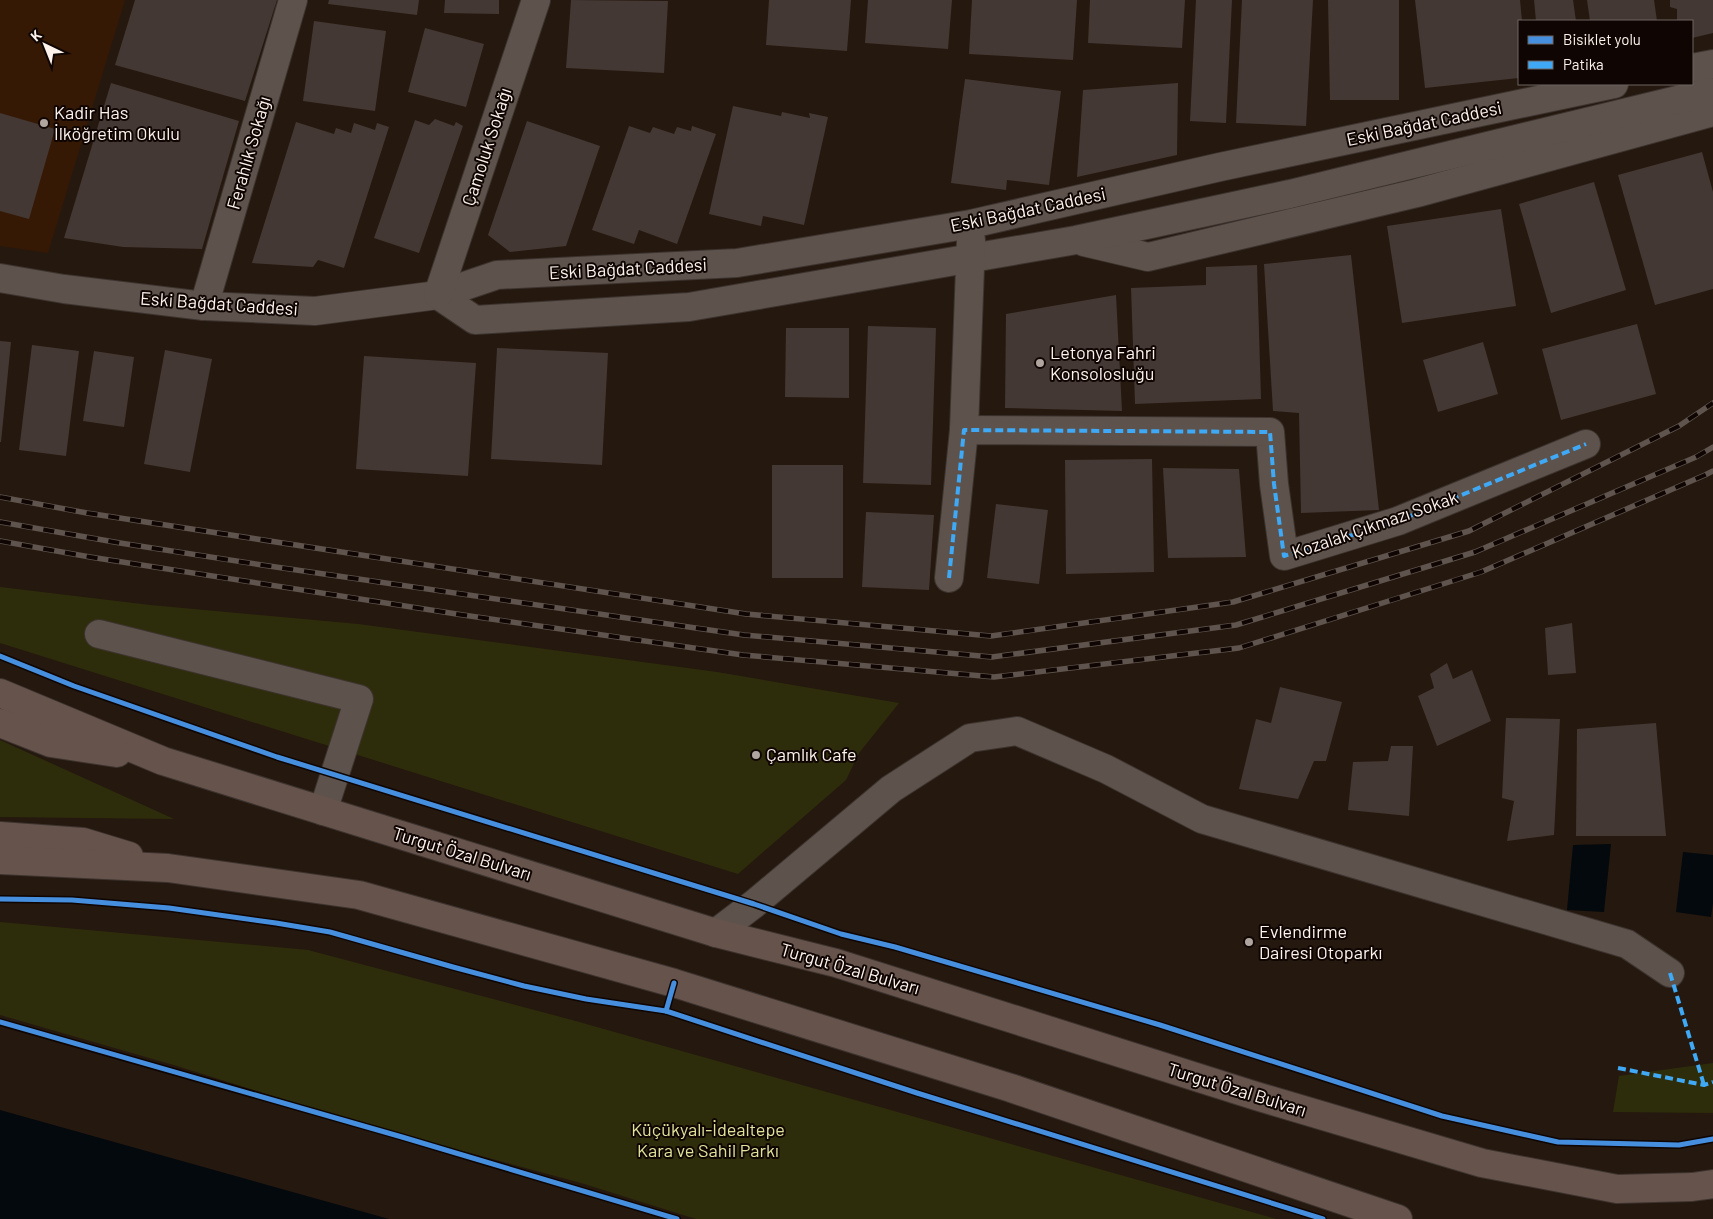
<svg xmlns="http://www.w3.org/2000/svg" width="1713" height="1219" font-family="Barlow,sans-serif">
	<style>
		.built { fill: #351905 }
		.green { fill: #2e2d0b }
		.water { fill: #03090d }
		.building { fill: #443834 }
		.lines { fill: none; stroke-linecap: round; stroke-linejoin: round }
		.minor-casing { stroke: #3d332f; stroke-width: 30 }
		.highway-casing { stroke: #3d332f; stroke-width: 30 }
		.minor { stroke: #5d534c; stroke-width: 28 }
		.highway { stroke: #66544c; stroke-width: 28 }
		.rail-casing { stroke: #5f544e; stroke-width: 5.5 }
		.rail { stroke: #0f0502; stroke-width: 4; stroke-dasharray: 11; stroke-linecap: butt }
		.quiet { stroke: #3fa9f5; stroke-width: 4; stroke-dasharray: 8 4; stroke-linecap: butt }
		.cycleway-casing { stroke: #0f0502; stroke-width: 8 }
		.cycleway { stroke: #468fdf; stroke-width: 5 }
		.poi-dot { fill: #b1a69f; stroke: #0f0502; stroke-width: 2 }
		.labels { text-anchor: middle; stroke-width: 4; stroke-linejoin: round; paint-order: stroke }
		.poi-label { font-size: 18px; fill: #fdf2ec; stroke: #0f0502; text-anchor: start }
		.street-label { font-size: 18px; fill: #fdf2ec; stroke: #0f0502 }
		.park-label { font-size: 18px; fill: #e0e49b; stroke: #0f0502 }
	</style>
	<rect width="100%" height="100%" fill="#25180f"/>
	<polygon class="built" points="0,0 125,0 48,253 0,246"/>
	<g class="green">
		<polygon points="0,587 150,605 358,624 717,672 899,703 859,753 846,780 738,874 0,643"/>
		<polygon points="0,740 174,819 0,817"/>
		<polygon points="0,922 308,950 572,1020 1276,1219 696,1219 581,1183 359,1123 177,1066 0,1015"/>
		<polygon points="1713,1063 1713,1113 1613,1112 1619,1076"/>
	</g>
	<g class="water">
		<polygon points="1611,844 1604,912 1567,910 1573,845"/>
		<polygon points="1683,852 1713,855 1713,903 1711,917 1676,912"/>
		<polygon points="0,1110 389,1219 0,1219"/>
	</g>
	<g class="building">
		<polygon points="135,0 277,0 245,101 115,65"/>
		<polygon points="329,0 419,0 417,15 328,4"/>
		<polygon points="445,0 499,0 499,14 444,13"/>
		<polygon points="571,0 668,1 664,73 566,68"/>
		<polygon points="769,0 851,0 847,51 766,45"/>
		<polygon points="868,0 952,0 948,49 865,43"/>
		<polygon points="972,0 1077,0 1073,60 969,54"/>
		<polygon points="1090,0 1185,0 1182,48 1088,43"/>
		<polygon points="1196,0 1232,0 1226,123 1190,121"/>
		<polygon points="1242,0 1313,0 1306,126 1236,123"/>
		<polygon points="1328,0 1399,0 1399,100 1330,100"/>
		<polygon points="1415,0 1520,0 1522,21 1519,21 1519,78 1425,88"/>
		<polygon points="1534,0 1573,0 1576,21 1536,21"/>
		<polygon points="1587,0 1654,0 1657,21 1590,21"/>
		<polygon points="1670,0 1713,0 1713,33 1692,38 1692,21 1677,21 1677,9 1670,7"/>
		<polygon points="314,21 386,31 375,111 303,101"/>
		<polygon points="425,28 484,44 466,107 408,92"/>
		<polygon points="965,79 1061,91 1049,185 1007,180 1006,190 951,183"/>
		<polygon points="111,83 239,121 202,249 123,247 64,238"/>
		<polygon points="1178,83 1177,155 1077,177 1083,90"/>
		<polygon points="733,106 781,116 782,112 810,118 809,113 828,117 804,225 763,216 761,226 709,214"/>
		<polygon points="0,113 55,129 29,219 0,211"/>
		<polygon points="435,119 454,126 456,122 463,126 419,253 374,238 415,120 429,125"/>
		<polygon points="527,121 600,146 566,246 510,252 488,235"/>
		<polygon points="296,122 334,134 336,128 351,133 354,123 375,130 377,123 389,127 344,268 318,260 313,267 252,263"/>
		<polygon points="629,126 650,133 653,127 674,134 677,127 691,131 692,126 716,134 677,244 639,230 634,244 592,230"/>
		<polygon points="1702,152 1713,192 1713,289 1655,305 1618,175"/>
		<polygon points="1594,182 1626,290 1551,313 1519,204"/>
		<polygon points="1501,209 1516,306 1402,323 1387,226"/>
		<polygon points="1351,255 1379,510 1301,513 1299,413 1273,411 1264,264"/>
		<polygon points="1257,265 1261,399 1135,404 1131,288 1206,285 1206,267"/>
		<polygon points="1116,295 1122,411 1005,408 1006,314"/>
		<polygon points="1637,324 1656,394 1561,420 1542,349"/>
		<polygon points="868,326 936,328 931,485 863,483"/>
		<polygon points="786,328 849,328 849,398 785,397"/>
		<polygon points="0,341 11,342 1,442 0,442"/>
		<polygon points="1483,342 1498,394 1438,412 1423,360"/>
		<polygon points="32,345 79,351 66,456 19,450"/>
		<polygon points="497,348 608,353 602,465 491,459"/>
		<polygon points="165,350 212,359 190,472 144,464"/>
		<polygon points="94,351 134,357 124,427 83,421"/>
		<polygon points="364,356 476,363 468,476 356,469"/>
		<polygon points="1152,459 1154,572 1066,574 1065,460"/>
		<rect x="772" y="465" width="71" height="113"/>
		<polygon points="1163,468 1239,469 1246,557 1168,558"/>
		<polygon points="996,504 1048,510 1039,584 987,578"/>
		<polygon points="866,512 934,515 929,590 862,587"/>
		<polygon points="1572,623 1576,673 1548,675 1545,628"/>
		<polygon points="1447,663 1453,679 1472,670 1491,721 1437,746 1418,696 1434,688 1430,674"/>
		<polygon points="1280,687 1342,702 1326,761 1314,761 1298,799 1239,789 1256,719 1271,723"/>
		<polygon points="1506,718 1560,719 1554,835 1507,841 1514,801 1502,798"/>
		<polygon points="1656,723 1666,836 1576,836 1577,729"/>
		<polygon points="1391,746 1413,746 1409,816 1348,810 1353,762 1388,761"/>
	</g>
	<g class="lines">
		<defs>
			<g id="minor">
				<polyline points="1692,68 1713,64"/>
				<polyline points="1084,242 1148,257 1417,193 1713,112"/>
				<polyline points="0,278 64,289 204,306 315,311 438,295 497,275 737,263 971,224 1220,167 1614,84"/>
				<polyline points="438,295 475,320 689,307 1076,240 1290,194 1710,92"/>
				<polyline points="438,295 536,0"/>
				<polyline points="204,306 293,0"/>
				<polyline points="964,430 971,240"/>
				<polyline points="949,578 964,430 1270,432 1274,484 1284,556 1398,521 1586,444"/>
				<polyline points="99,634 359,699 323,811"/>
				<polyline points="716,933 754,904 891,789 970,738 1017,731 1106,769 1202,819 1627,944 1670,973"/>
			</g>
			<g id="highway">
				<polyline points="0,693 163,761 716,933 836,963 1256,1096 1482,1163 1617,1189 1692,1187 1713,1184"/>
				<polyline points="0,723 51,743 117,753"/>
				<polyline points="0,836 83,842 129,856"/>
				<polyline points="0,860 168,868 359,895 674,983 1011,1088 1398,1219"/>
			</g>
		</defs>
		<use href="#minor" class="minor-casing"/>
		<use href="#highway" class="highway-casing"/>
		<use href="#minor" class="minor"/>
		<use href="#highway" class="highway"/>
		<defs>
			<g id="rail">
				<polyline points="0,497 87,513 746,614 991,636 1233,602 1469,531 1679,426 1713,403"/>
				<polyline points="0,522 120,543 262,565 744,635 992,657 1236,625 1475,552 1696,457 1713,447"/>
				<polyline points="0,541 90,557 463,615 743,655 994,677 1239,648 1481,572 1705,475 1713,471"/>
			</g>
		</defs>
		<use href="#rail" class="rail-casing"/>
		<use href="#rail" class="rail"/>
		<g class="quiet">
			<polyline points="949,578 964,430 1270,432 1274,484 1284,556 1398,521 1586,444"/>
			<polyline points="1670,973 1704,1085"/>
			<polyline points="1618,1068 1704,1085 1713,1082"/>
		</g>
		<defs>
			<g id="cycleway">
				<polyline points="0,656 74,686 277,757 754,904 841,934 895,947 1160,1025 1442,1116 1558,1142 1679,1145 1713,1139"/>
				<polyline points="0,899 72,900 169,908 276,923 330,932 453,967 524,986 586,999 666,1011"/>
				<polyline points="674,983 666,1011 917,1093 1323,1219"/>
				<polyline points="0,1022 402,1137 677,1219"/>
			</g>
		</defs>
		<use href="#cycleway" class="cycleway-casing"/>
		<use href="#cycleway" class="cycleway"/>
	</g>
	<g class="poi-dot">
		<circle cx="44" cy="123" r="5"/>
		<circle cx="1040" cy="363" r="5"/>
		<circle cx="756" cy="755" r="5"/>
		<circle cx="1249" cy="942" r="5"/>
	</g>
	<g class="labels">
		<g class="poi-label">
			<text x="54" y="119">Kadir Has<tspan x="54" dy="21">İlköğretim Okulu</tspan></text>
			<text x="1050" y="359">Letonya Fahri<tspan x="1050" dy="21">Konsolosluğu</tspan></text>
			<text x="766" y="761">Çamlık Cafe</text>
			<text x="1259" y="938">Evlendirme<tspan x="1259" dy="21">Dairesi Otoparkı</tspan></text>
		</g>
		<g class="street-label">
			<text transform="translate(1424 124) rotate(-12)" y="6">Eski Bağdat Caddesi</text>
			<text transform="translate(487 147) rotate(-72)" y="6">Çamoluk Sokağı</text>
			<text transform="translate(249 153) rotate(-74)" y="6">Ferahlık Sokağı</text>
			<text transform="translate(1028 210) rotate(-12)" y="6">Eski Bağdat Caddesi</text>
			<text transform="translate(628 269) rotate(-3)" y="6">Eski Bağdat Caddesi</text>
			<text transform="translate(219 304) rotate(4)" y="6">Eski Bağdat Caddesi</text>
			<text transform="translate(1375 525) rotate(-19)" y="6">Kozalak Çıkmazı Sokak</text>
			<text transform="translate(462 854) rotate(17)" y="6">Turgut Özal Bulvarı</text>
			<text transform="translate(850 969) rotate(16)" y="6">Turgut Özal Bulvarı</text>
			<text transform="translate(1237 1090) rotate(17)" y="6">Turgut Özal Bulvarı</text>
		</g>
		<g class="park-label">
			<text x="708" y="1136">Küçükyalı-İdealtepe<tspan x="708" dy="21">Kara ve Sahil Parkı</tspan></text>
		</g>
	</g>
	<rect x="1518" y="20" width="175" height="65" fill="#0f0502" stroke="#6e6460"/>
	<rect x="1528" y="36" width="25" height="8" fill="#468fdf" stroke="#6e6460"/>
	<text x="1563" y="45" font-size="15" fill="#fdf2ec">Bisiklet yolu</text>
	<rect x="1528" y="61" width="25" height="8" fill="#3fa9f5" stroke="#6e6460"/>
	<text x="1563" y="70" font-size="15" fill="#fdf2ec">Patika</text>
	<g transform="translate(45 45) rotate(317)" stroke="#0f0502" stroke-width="4" paint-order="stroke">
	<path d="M0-4L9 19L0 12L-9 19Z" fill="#fdf2ec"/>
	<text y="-8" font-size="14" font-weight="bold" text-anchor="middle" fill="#fdf2ec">K</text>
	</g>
</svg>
